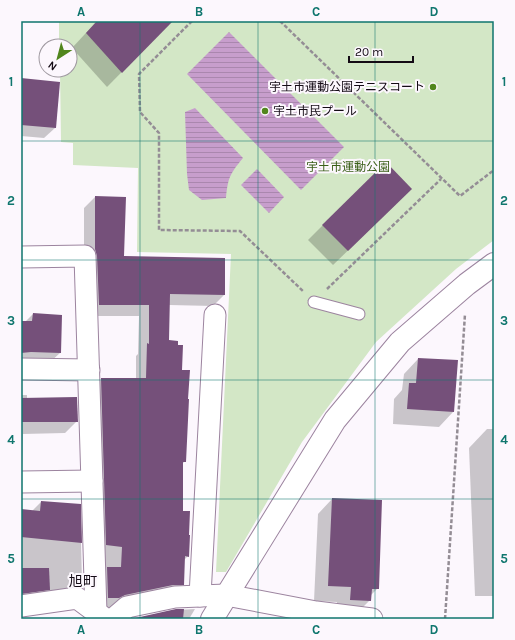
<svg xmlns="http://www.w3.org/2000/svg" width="515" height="640" font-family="Karla,'Noto Sans JP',sans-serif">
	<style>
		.park { fill: #d3e7c6 }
		.water { fill: url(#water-rules) }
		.shadow { fill: #0003 }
		.building { fill: #75507a }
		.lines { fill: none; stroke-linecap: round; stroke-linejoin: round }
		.service-casing { stroke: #9c849f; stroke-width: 13 }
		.minor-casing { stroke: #9c849f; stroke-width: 23 }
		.tertiary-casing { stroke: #9c849f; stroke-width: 24 }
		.path { stroke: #948d95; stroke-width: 2.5; stroke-dasharray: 4 2; stroke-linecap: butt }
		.service { stroke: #fff; stroke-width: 11 }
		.minor { stroke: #fff; stroke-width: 21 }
		.tertiary { stroke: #fff; stroke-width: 22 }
		.grid { fill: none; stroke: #0f766e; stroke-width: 1; stroke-opacity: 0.55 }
		.poi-dot { fill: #51861d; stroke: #fcf7fd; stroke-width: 1.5 }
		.labels { text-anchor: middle; stroke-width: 4; stroke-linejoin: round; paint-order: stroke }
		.poi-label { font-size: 12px; fill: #140b15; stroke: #fcf7fd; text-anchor: end }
		.park-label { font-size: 12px; fill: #3a5f18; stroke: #fcf7fd }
		.quarter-label { font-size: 14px; fill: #140b15; stroke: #fcf7fd }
		.neatline { fill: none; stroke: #0f766e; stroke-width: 1.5 }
		.grid-label { font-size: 13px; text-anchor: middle; font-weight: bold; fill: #0f766e }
	</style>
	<defs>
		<pattern id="water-rules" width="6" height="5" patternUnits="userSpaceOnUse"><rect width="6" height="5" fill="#c79ecc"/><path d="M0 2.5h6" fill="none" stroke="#aa87ae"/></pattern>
	</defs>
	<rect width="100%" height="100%" fill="#fcf7fd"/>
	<polygon class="park" points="59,21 494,21 494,240 456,269 376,342 302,442 226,572 216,572 231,254 137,252 138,168 73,165 73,143 61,142 60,70 70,70 70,46 59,46"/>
	<g class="water">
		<polygon points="229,32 344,147 301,190 187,74"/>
		<path d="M195 108 243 158C230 174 228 177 226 198L202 200 189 190 187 174 185 112Z"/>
		<polygon points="257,169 284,197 269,213 241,185"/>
	</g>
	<g class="shadow">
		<polygon points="97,21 172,21 107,87 72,48"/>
		<polygon points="21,80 59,83 55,128 44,138 21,136"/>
		<polygon points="95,197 123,257 224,295 213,306 169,305 168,341 181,371 185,461 182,464 182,512 188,556 184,560 183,584 172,595 113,606 107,608 97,609 91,390 102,379 136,379 136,356 138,354 139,316 88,316 84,261 84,208"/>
		<polygon points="396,204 333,265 308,240 323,225"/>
		<polygon points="33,314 60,353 49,363 21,362 21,322 25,322"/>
		<polygon points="418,359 453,412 439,427 393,424 394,399 402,390 404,374"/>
		<polygon points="21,395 27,395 27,399 77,421 65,433 23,434 22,470 21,470"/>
		<polygon points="487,429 494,429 494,596 475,596 469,448"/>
		<polygon points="332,499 378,588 370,596 370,600 355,615 336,614 337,602 314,601 318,514"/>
		<polygon points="41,502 80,505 82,581 72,592 47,591 39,600 21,602 21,510 32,511"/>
		<polygon points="195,609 189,619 133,619 177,610"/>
	</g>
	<g class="building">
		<polygon points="97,21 173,21 122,73 86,33"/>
		<polygon points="21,78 60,82 56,128 21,125"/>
		<polygon points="386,162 412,189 348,251 322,225"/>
		<polygon points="95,196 126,197 124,256 225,258 225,295 170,294 169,340 178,341 178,345 183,345 182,370 190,370 188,399 189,399 186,462 183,462 183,511 190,511 189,535 190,535 189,557 185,556 184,585 173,585 125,595 119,598 108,598 107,567 121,567 122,547 106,545 101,378 146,378 147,343 149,344 149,305 99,305 97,256 95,249"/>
		<polygon points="33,313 62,315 61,353 31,352 21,353 21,321 32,321"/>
		<polygon points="418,358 458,360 454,412 407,409 409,383 416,383"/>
		<polygon points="77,397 78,422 21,422 21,398"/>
		<polygon points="332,498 382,500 379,589 372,589 371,601 350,600 351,587 328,586"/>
		<polygon points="41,501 81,504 82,543 21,537 21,509 40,511"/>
		<polygon points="21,568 49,568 50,590 21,594"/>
		<polygon points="176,609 184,609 183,619 131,619"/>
	</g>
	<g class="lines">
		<defs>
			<polyline id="service" points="314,302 359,314"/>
			<g id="minor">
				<polyline points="21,257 85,256 96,613"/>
				<polyline points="21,369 89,370"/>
				<polyline points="21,482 92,481"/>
				<polyline points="200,596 215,315"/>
				<polyline points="21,606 77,598 104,618"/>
				<polyline points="113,619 127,607 175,597 226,595 316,612 372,619"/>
			</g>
			<polyline id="tertiary" points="212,619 335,420 400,342 467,284 494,264"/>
		</defs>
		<use href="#service" class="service-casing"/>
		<use href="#minor" class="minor-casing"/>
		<use href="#tertiary" class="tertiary-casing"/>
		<g class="path">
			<polyline points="192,21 139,74 140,112 159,133 159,230 240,231 304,292"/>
			<polyline points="280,21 460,196 494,170"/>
			<polyline points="327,289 441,179"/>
			<polyline points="445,619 465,314"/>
		</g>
		<use href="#service" class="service"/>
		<use href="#minor" class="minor"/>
		<use href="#tertiary" class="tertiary"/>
	</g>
	<path class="grid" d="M140 21V619M258 21V619M375 21V619M21 141H494M21 260H494M21 380H494M21 499H494"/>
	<g class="poi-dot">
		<circle cx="433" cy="87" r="4"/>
		<circle cx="265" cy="111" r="4"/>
	</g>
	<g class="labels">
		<g class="poi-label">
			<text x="425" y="91">宇土市運動公園テニスコート</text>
			<text x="273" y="115" text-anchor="start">宇土市民プール</text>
		</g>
		<g class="park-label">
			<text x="348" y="171">宇土市運動公園</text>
		</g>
		<g class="quarter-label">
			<text x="83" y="586">旭町</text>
		</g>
	</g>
	<rect width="515" height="640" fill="none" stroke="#fcf7fd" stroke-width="44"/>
	<g transform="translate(58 58) rotate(216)"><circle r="19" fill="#fcf7fd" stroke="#9f99a0"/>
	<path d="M0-3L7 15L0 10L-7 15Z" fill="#51861d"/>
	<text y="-6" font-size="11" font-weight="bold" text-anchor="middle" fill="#140b15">N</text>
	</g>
	<path d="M349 56v6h64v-6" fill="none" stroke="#140b15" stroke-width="2"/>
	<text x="355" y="56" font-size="12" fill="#140b15" stroke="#fcf7fd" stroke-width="3" paint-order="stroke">20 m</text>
	<rect x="22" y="22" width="471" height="596" class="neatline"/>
	<g class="grid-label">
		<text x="81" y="16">A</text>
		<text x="199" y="16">B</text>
		<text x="316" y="16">C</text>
		<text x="434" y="16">D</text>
		<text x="11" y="86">1</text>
		<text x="504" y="86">1</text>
		<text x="11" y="205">2</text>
		<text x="504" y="205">2</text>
		<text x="11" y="325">3</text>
		<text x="504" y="325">3</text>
		<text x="11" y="444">4</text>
		<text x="504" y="444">4</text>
		<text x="11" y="563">5</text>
		<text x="504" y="563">5</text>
		<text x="81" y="634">A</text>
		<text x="199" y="634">B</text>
		<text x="316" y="634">C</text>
		<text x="434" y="634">D</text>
	</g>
</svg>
